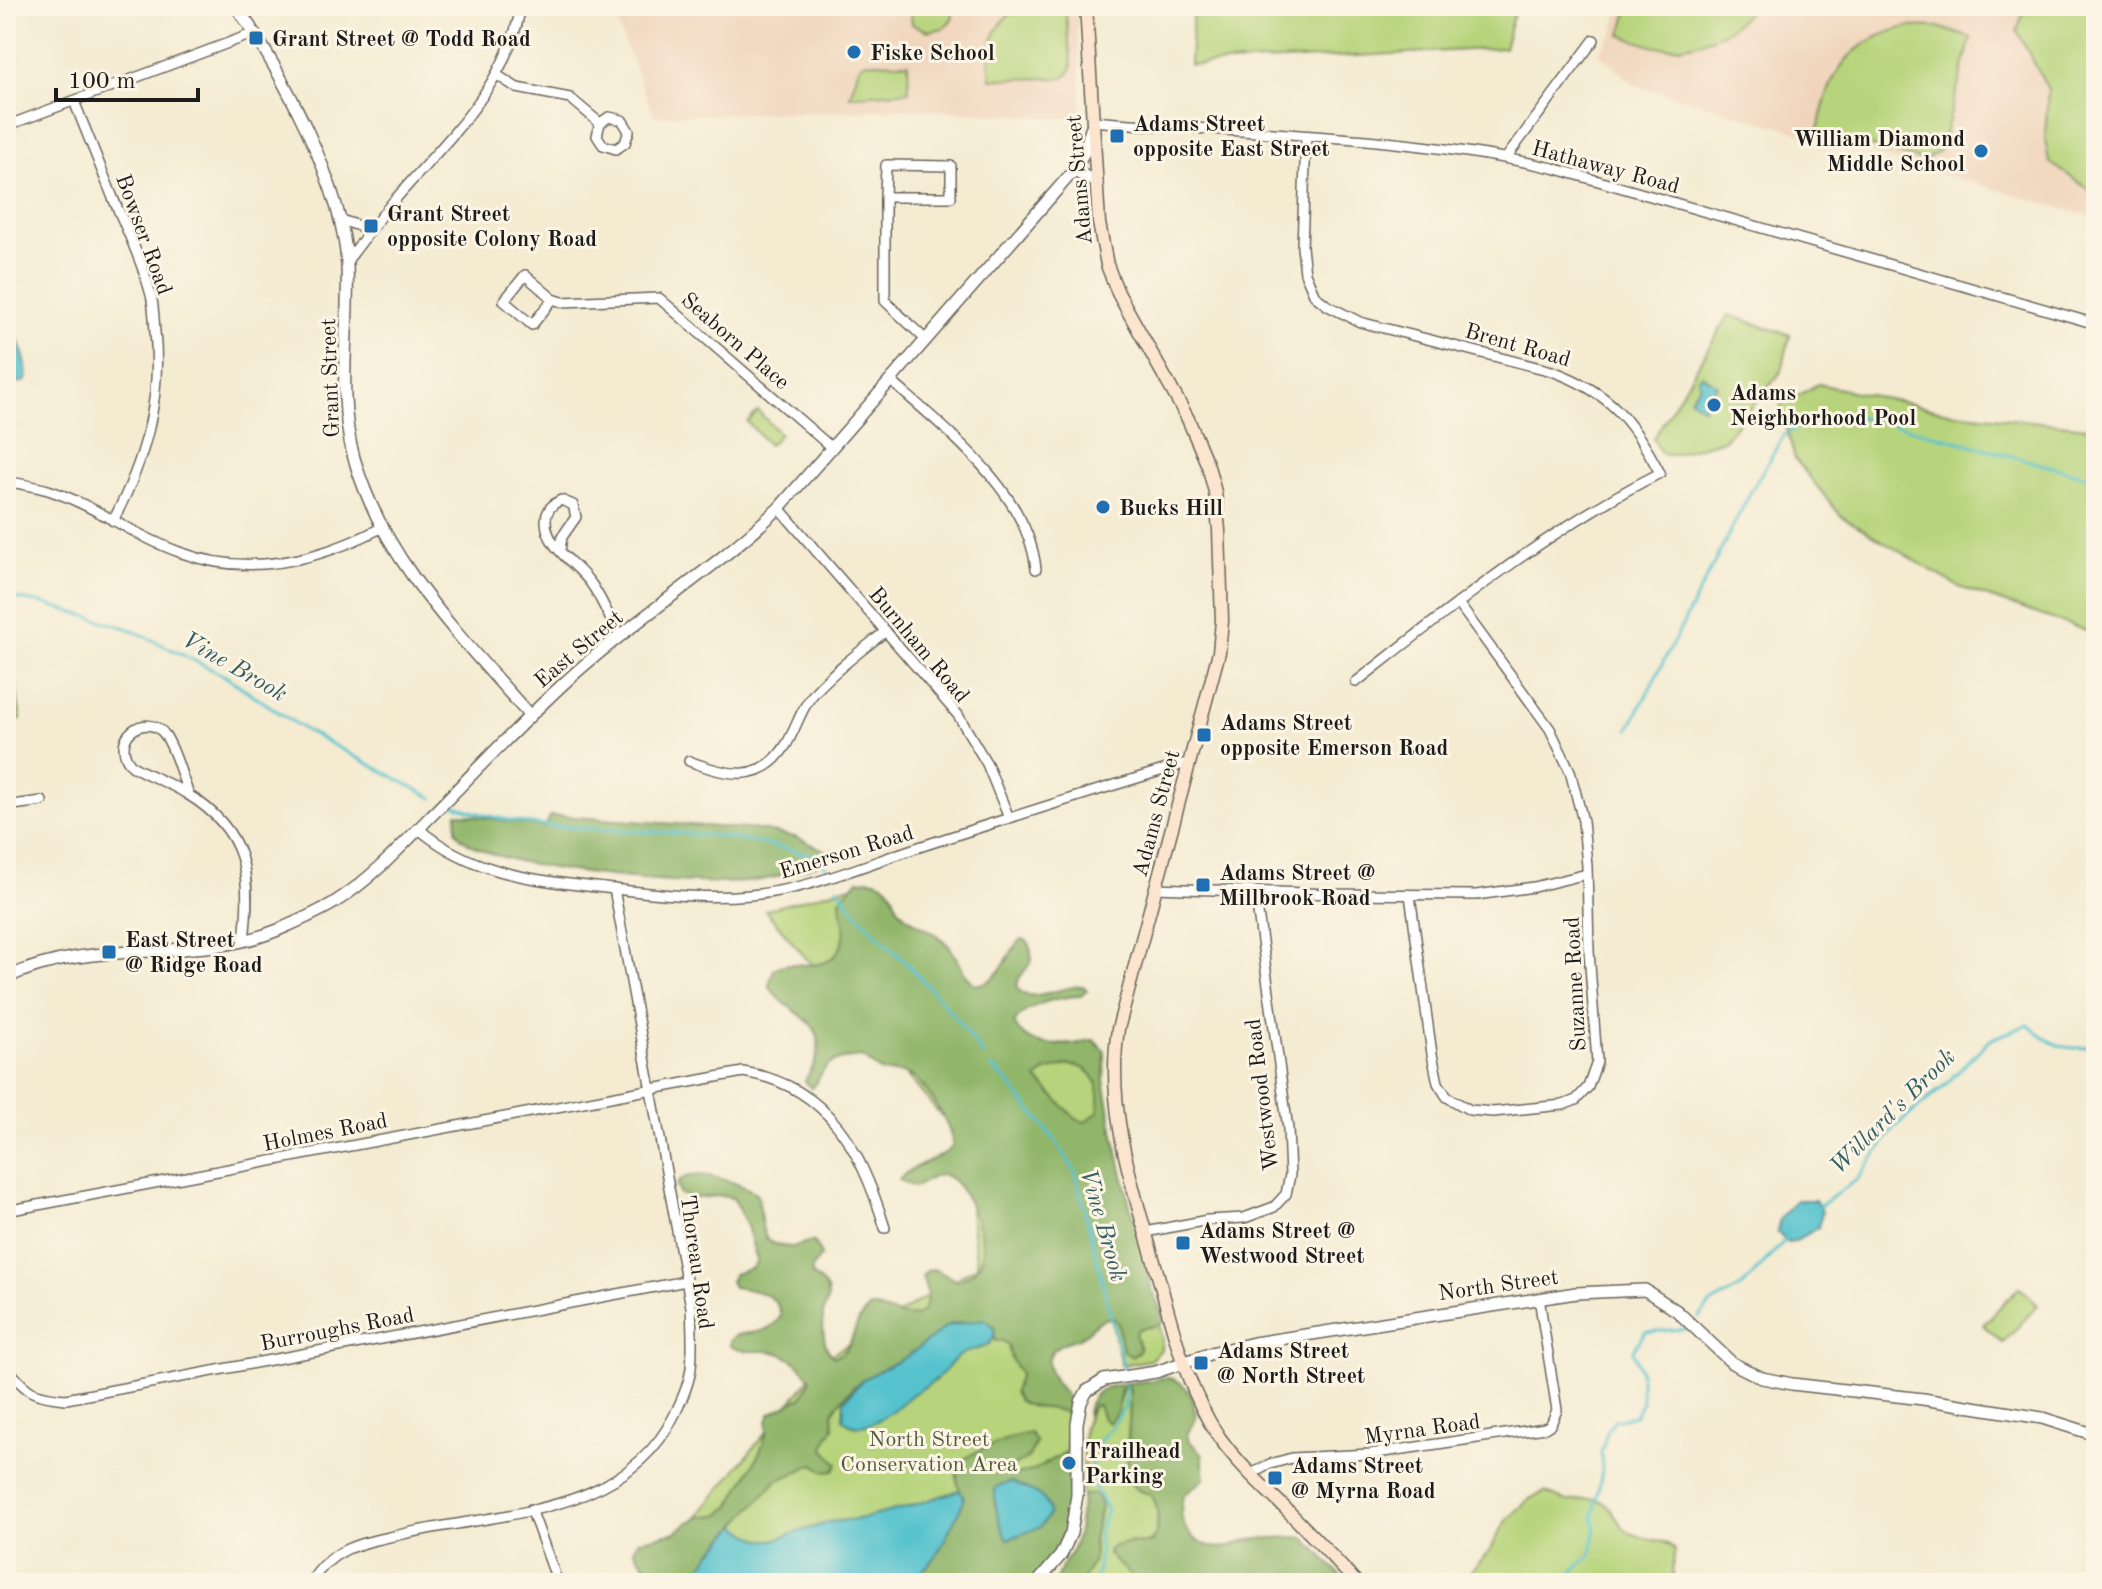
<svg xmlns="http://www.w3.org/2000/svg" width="2102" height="1589" font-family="'Old Standard TT',serif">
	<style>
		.built { fill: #f0d5bc }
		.green { fill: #b7d47b; stroke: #6a784c; stroke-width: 2 }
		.forest { fill: #91b66b; stroke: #566944; stroke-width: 2; fill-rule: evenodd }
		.water { fill: #55c2ce; stroke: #386f75; stroke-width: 2 }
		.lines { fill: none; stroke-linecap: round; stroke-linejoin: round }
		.stream { stroke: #55c2ce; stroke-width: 3 }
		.minor-casing { stroke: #68645b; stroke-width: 12 }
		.tertiary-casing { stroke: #68645b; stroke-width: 14 }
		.secondary-casing { stroke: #68645b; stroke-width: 15 }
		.minor { stroke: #fff; stroke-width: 9 }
		.tertiary { stroke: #fff; stroke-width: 11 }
		.secondary { stroke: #fbe5cf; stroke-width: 12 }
		.poi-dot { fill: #1f6fb2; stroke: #fcf5e5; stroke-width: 3 }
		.labels { text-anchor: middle; stroke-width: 6; stroke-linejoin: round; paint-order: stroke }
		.poi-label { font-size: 22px; font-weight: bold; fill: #1c1c1c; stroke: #fcf5e5; text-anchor: start }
		.street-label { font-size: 22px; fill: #1c1c1c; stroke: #fcf5e5 }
		.park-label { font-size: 22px; fill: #525c3d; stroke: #fcf5e5 }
		.water-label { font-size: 24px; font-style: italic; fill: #335e63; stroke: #fcf5e5 }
	</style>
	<rect width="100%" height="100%" fill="#fcf5e5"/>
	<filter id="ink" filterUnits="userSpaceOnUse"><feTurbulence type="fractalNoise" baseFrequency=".0125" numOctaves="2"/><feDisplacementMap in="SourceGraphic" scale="16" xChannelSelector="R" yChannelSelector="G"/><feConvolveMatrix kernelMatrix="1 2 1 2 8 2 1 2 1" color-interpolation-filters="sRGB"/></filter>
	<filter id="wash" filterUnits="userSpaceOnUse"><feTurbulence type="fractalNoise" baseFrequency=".006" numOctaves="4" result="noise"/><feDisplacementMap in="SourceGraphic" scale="32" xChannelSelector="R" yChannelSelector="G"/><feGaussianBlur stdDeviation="1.8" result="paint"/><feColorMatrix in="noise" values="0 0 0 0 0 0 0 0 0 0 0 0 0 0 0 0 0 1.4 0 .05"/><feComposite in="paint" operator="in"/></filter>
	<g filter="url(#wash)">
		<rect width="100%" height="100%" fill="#f4ebd1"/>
		<g class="built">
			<polygon points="610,6 1076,6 1082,119 909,109 654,116"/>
			<polygon points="1619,6 2096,6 2096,218 1635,85 1599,53 1614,31"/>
		</g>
		<g class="green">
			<polygon points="910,6 955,6 952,19 944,28 928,31 912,24"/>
			<path d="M1019 6H1065L1072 68 1064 78 991 79C986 45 992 27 1019 6Z"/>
			<polygon points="1193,6 1519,6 1513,16 1504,48 1190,65"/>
			<path d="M1629 6H1753C1731 35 1694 50 1658 47 1646 46 1633 39 1621 35Z"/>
			<polygon points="2026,6 2096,6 2096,194 2049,162 2045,139 2048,89 2017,31"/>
			<path d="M1938 27 1971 38 1941 149 1923 161 1818 131C1827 79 1844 44 1899 29 1911 25 1925 27 1938 27Z"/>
			<polygon points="864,62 908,63 909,91 850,96 859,67"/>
			<polygon points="1729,315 1790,335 1782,371 1724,440 1671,455 1662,454 1653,439"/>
			<polygon points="1818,384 1953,413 2096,428 2096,634 1959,587 1841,516 1795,459 1780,406"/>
			<polygon points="758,411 780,434 769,445 747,422"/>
			<polygon points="6,625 21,720 6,720"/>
			<path d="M858 884 1021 1070 1101 1060C1099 1151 1137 1251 1162 1338L1161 1350 1150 1360 1121 1365 1109 1309 1038 1331 1040 1369 1064 1411 1070 1416 1066 1452 964 1583H644L827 1357 977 1266 962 1140 765 910Z"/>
			<polygon points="2019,1287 2038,1305 2003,1343 1983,1325"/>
			<path d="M1123 1386H1129L1130 1392C1131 1419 1124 1448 1129 1475 1132 1491 1140 1487 1151 1494 1161 1501 1157 1526 1155 1537L1147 1544C1130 1539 1120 1543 1108 1554L1128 1572 1134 1583H1080C1087 1572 1094 1559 1094 1546 1094 1536 1092 1543 1094 1533 1097 1519 1105 1509 1096 1495L1086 1497 1082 1493 1084 1426 1093 1406 1098 1405 1101 1413 1120 1399Z"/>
			<path d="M1545 1492C1553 1495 1560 1500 1568 1501 1579 1502 1589 1496 1599 1500 1614 1506 1616 1524 1629 1532 1644 1541 1664 1537 1675 1550L1672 1569 1675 1583H1467L1472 1570 1488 1554 1506 1521 1529 1499Z"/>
		</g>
		<g class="forest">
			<path d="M457 813 545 827 550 816H561L761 830 795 837 831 853 833 850 840 857C809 867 778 879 746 882 698 886 478 873 456 831Z"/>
			<path d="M869 879C901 883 887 902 906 916 920 927 940 933 951 949 960 962 962 974 975 985 1001 983 1005 956 1021 940H1026L1030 945 1032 961 1019 978 1017 987C1021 992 1021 994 1028 995 1045 997 1065 986 1083 986L1087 990 1081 996C1061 996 1023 1005 1014 1024 1029 1047 1050 1046 1074 1044 1082 1043 1086 1040 1094 1040L1105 1052 1104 1081 1115 1140 1130 1206 1147 1251 1151 1288 1162 1313V1322L1160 1325 1139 1329 1135 1333 1140 1350 1132 1357 1123 1351 1118 1324 1113 1318C1098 1317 1093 1329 1081 1337 1074 1341 1064 1341 1058 1346 1032 1365 1063 1390 1073 1404L1070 1416C1056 1404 1035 1412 1018 1401L1014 1392 1020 1373 1011 1359 1008 1345 1003 1341H995L994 1327 975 1321 951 1324 908 1356 854 1386 838 1404 833 1412 834 1428 827 1438 824 1449 838 1464 834 1471 824 1472 814 1464 776 1481 711 1553 690 1583H649C654 1564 638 1563 634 1548L638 1541 676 1532 689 1522 704 1516 718 1515 730 1507 760 1452 767 1432V1422L770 1414 802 1397 811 1380C801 1363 783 1350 762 1351 750 1351 742 1352 730 1346V1341L734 1336C754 1330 767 1336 781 1316 778 1292 753 1290 733 1287L730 1281 734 1274 752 1268 757 1261 747 1226 734 1199C715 1190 697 1205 679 1193L677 1184C689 1164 741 1183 757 1194 765 1216 752 1245 790 1247 800 1247 805 1240 814 1242L821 1255 812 1269V1275C817 1281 828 1285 828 1295 828 1301 824 1308 823 1314 823 1328 822 1348 834 1357 860 1348 848 1319 873 1307 891 1312 927 1330 927 1296 927 1290 924 1282 922 1276L928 1270 934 1269 957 1281C972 1276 983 1265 983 1249 984 1231 962 1177 942 1175 934 1174 923 1184 914 1187L899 1180C913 1162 941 1161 953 1146 952 1127 925 1079 906 1074 898 1071 889 1074 881 1071 873 1068 869 1060 861 1057 846 1059 833 1058 823 1071 819 1077 817 1083 811 1088L805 1081C808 1074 814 1066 816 1059 830 1016 784 1015 769 985L774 969C794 955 827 980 842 944 849 928 839 913 840 899L858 880ZM1069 1065C1096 1066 1102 1088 1098 1112L1085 1122 1076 1119 1037 1079 1046 1071Z"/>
			<path d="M1163 1378C1186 1377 1194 1398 1196 1419L1187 1434 1189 1441 1202 1453 1205 1478 1183 1496C1177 1523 1186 1540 1214 1547 1224 1550 1234 1544 1244 1541 1251 1539 1299 1536 1305 1538L1348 1583H1134C1129 1568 1111 1564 1108 1550 1123 1539 1137 1546 1152 1542 1160 1529 1160 1505 1150 1494 1144 1492 1138 1492 1133 1486 1122 1473 1133 1408 1129 1386L1121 1389 1118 1411 1109 1423 1103 1419 1098 1405 1093 1406 1087 1415C1089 1376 1137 1386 1163 1378Z"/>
			<path d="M1030 1433 1036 1442 1029 1457 1011 1468V1475C1034 1474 1047 1462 1066 1452 1072 1513 1074 1537 1029 1583H910C942 1555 944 1539 963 1503L964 1497C958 1489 954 1476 959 1466 965 1452 1014 1436 1030 1433ZM1011 1482 1035 1493 1008 1539 995 1505Z"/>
			<path d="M1083 1495 1094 1494 1098 1498 1101 1506 1093 1538 1094 1560 1080 1583H1055C1057 1571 1068 1560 1073 1548 1081 1530 1079 1514 1083 1495Z"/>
		</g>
		<g class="water">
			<path d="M6 317C15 334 30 360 26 381L15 383 6 369Z"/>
			<polygon points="1702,375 1717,385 1703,408 1690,398 1700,385 1698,378"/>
			<polygon points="1796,1200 1815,1200 1822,1212 1818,1227 1798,1240 1788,1243 1777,1232 1780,1219"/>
			<path d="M983 1319C991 1322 997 1328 993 1338 987 1352 966 1348 956 1358 949 1366 942 1375 934 1381 928 1386 920 1389 913 1394 896 1407 865 1440 843 1419L844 1401 863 1379 908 1356 947 1326Z"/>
			<path d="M1011 1482C1028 1490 1047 1493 1050 1514L1039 1528 1008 1539C1000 1529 992 1500 996 1487Z"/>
			<path d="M959 1490 964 1497 963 1503C944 1539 942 1555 910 1583H690L711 1553 737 1525 748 1534 763 1540H773L829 1522 865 1518 911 1506Z"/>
		</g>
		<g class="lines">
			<g class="stream">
				<polyline points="6,597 38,602 130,629 225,676 305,730 433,798"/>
				<polyline points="1629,729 1751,491 1784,435 1811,420 1851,416 1897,425 2096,479"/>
				<path d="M456 806C535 835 622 827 705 835 743 838 782 848 820 857L826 867"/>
				<path d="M838 887C856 916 880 937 904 961 933 990 960 1022 984 1056"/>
				<polyline points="991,1067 1007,1081 1055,1140 1075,1171 1124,1369"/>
				<path d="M1817 1208 1858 1179 1895 1127 1944 1086 1989 1040 2028 1025C2051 1045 2064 1052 2096 1046"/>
				<polyline points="1699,1317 1712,1303 1743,1286 1786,1239"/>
				<polyline points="1095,1583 1100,1555 1098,1534 1107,1510 1092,1483 1091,1450 1111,1428 1125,1407 1126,1386"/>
				<polyline points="1566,1583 1574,1570 1590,1556 1596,1529 1593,1517 1602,1471 1601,1453 1607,1432 1614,1420 1635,1416 1642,1402 1640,1369 1633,1351 1645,1332 1685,1329"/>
			</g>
		</g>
	</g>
	<g filter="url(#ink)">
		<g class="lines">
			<defs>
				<g id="minor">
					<polyline points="497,75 517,88 570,98 600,123 597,136 603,145 616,149 625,143 629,131 622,120 609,117 600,123"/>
					<path d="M74 101C87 133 100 166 113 198 127 230 142 262 151 295 154 307 154 320 155 332 162 400 145 460 113 521"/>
					<path d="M1093 121C1246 134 1403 134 1553 168L2096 324"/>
					<polyline points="6,126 255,33"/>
					<path d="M1306 136 1302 247 1305 273 1315 296 1328 306 1360 322 1552 371C1610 392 1632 420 1660 473 1550 528 1452 607 1356 682"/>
					<polyline points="1506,158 1594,40"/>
					<polyline points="885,197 886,165 951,166 951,197 885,197 885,301 926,340"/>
					<polyline points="341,220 371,230"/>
					<path d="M347 261C362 242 376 222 392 203 444 142 507 88 521 6"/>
					<polyline points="553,299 532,325 504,301 525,275 553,299 562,302 659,298 832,448"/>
					<path d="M891 381C945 429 1028 492 1036 569"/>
					<path d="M6 481C20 484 35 486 48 490 95 505 135 537 182 553 251 578 320 560 383 527"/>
					<polyline points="779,508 958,715 987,764 1009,818"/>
					<path d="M560 550 562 537 576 517 573 505 561 500C552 504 547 509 546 519 545 549 577 562 592 585 603 601 609 619 620 635"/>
					<path d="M689 761C726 775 761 785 786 745 797 727 801 707 816 691 836 669 862 650 886 631"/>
					<path d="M189 794C181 776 176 751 165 735 147 710 107 738 132 766 149 776 170 783 187 794 247 830 252 876 244 939"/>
					<polyline points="6,806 42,801"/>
					<path d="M419 829C467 870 526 880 587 886 641 892 696 900 750 895 807 890 859 867 913 849 1005 819 1097 790 1190 762"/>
					<polyline points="1155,888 1333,894 1476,895 1534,887 1587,874"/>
					<polyline points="1410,895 1432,1054 1438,1083 1447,1097 1470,1110 1493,1112 1563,1105 1576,1100 1588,1087 1597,1062 1589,951 1587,866 1583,821 1570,771 1550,729 1458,603"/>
					<path d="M6 1211 743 1072C829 1085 862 1152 885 1228"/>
					<polyline points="1146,1232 1208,1220 1244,1218 1274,1207 1286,1194 1290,1175 1288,1129 1255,891"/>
					<path d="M6 1366C26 1392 32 1396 66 1399L686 1281"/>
					<polyline points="1251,1474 1270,1464 1292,1458 1370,1454 1545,1428 1551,1424 1557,1410 1539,1298"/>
					<polyline points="531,1509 558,1583"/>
					<path d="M310 1583C334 1545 363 1543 403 1534 499 1512 626 1516 675 1414 682 1399 689 1384 691 1368 693 1348 692 1327 691 1307L614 889"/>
				</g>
				<g id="tertiary">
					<path d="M236 6C280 68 344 188 347 265 350 329 336 395 354 458 383 561 462 638 530 716"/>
					<polyline points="1074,171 1097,182"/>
					<path d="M6 978C93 936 193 965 278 930 296 922 315 914 332 904 368 882 398 850 427 820 475 772 522 721 573 675 639 616 715 569 779 508L1076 168 1085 150 1092 126"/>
					<polyline points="1037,1583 1061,1555 1071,1533 1077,1495 1077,1423 1081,1402 1087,1391 1104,1380 1156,1372 1215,1352 1254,1343 1576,1293 1645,1290 1677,1311 1732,1363 1762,1378 1792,1384 1923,1399 2042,1418 2096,1435"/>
				</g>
				<path id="secondary" d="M1086 6 1099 223 1107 265 1118 293 1188 419 1208 466 1215 492 1219 530 1222 621 1219 652 1118 1029C1105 1115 1136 1197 1159 1279 1174 1333 1187 1390 1219 1437 1237 1462 1259 1483 1281 1504 1307 1530 1332 1556 1357 1583"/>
			</defs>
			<use href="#minor" class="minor-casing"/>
			<use href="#tertiary" class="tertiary-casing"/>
			<use href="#secondary" class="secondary-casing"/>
			<use href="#minor" class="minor"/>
			<use href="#tertiary" class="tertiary"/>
			<use href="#secondary" class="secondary"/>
		</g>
	</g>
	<g class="poi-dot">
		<rect x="248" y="30" width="16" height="16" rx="4"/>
		<circle cx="854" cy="52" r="8"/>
		<rect x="1109" y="128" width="16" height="16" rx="4"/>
		<circle cx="1981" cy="151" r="8"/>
		<rect x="363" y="218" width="16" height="16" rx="4"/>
		<circle cx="1714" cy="405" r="8"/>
		<circle cx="1103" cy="507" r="8"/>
		<rect x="1196" y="727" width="16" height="16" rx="4"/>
		<rect x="1195" y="877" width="16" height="16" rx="4"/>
		<rect x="101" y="944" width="16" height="16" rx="4"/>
		<rect x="1175" y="1235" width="16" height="16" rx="4"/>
		<rect x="1193" y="1355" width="16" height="16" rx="4"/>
		<circle cx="1069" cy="1463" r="8"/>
		<rect x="1267" y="1470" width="16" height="16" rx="4"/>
	</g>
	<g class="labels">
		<g class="poi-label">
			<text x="272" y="46">Grant Street @ Todd Road</text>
			<text x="870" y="60">Fiske School</text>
			<text x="1133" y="131">Adams Street<tspan x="1133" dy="25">opposite East Street</tspan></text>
			<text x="1965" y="146" text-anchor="end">William Diamond<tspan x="1965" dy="25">Middle School</tspan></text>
			<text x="387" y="221">Grant Street<tspan x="387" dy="25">opposite Colony Road</tspan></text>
			<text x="1730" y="400">Adams<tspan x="1730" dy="25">Neighborhood Pool</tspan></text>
			<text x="1119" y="515">Bucks Hill</text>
			<text x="1220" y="730">Adams Street<tspan x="1220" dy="25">opposite Emerson Road</tspan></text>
			<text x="1219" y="880">Adams Street @<tspan x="1219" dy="25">Millbrook Road</tspan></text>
			<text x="125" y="947">East Street<tspan x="125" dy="25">@ Ridge Road</tspan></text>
			<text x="1199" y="1238">Adams Street @<tspan x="1199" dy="25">Westwood Street</tspan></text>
			<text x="1217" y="1358">Adams Street<tspan x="1217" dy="25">@ North Street</tspan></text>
			<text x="1085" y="1458">Trailhead<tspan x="1085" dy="25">Parking</tspan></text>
			<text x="1291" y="1473">Adams Street<tspan x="1291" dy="25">@ Myrna Road</tspan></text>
		</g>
		<g class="street-label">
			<text transform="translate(1606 166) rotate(15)" y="8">Hathaway Road</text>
			<text transform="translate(1078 180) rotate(-95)" y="8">Adams Street</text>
			<text transform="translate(145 234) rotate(70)" y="8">Bowser Road</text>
			<text transform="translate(736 340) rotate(41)" y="8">Seaborn Place</text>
			<text transform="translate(1518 344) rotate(16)" y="8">Brent Road</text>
			<text transform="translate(329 378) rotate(-92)" y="8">Grant Street</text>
			<text transform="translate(920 644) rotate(50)" y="8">Burnham Road</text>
			<text transform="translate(578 648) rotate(-40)" y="8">East Street</text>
			<text transform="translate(1155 813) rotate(-75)" y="8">Adams Street</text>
			<text transform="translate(846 851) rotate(-17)" y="8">Emerson Road</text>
			<text transform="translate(1574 984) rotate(-93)" y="8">Suzanne Road</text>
			<text transform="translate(1261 1095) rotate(-97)" y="8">Westwood Road</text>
			<text transform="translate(325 1131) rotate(-11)" y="8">Holmes Road</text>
			<text transform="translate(698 1262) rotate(82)" y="8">Thoreau Road</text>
			<text transform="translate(1498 1284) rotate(-8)" y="8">North Street</text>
			<text transform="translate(337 1328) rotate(-11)" y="8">Burroughs Road</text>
			<text transform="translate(1422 1428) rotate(-8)" y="8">Myrna Road</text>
		</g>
		<g class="park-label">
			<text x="929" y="1446">North Street<tspan x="929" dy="25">Conservation Area</tspan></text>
		</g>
		<g class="water-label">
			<text transform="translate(235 666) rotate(30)" y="8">Vine Brook</text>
			<text transform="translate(1892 1111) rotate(-45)" y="8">Willard's Brook</text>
			<text transform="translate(1104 1225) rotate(74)" y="8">Vine Brook</text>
		</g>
	</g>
	<rect width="2102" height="1589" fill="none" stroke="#fcf5e5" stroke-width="32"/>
	<path d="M56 88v12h142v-12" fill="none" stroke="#1c1c1c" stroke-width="4"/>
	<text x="68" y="88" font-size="24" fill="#1c1c1c" stroke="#fcf5e5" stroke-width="6" paint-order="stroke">100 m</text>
</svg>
